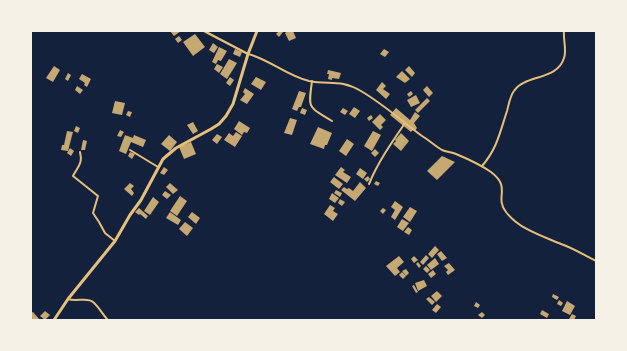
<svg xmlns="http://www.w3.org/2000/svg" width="627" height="351" font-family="Helvetica,sans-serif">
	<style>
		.building { fill: #c6a872 }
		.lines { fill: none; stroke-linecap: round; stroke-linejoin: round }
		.minor { stroke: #e5c07b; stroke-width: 2 }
		.tertiary { stroke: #e5c07b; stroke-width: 2.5 }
		.secondary { stroke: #e5c07b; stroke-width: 3 }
	</style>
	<rect width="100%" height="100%" fill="#14213d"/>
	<g class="building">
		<polygon points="170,31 181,31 174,36"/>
		<polygon points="279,31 283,32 279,37 276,34"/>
		<polygon points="288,31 293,31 296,38 289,41 285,33"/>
		<polygon points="195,34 205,47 193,56 183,42"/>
		<polygon points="179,36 182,40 178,43 175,39"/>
		<polygon points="213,43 218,47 214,53 209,50"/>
		<polygon points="219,47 227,51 221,61 218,60 216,64 212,62"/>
		<polygon points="235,49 242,52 240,57 233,54"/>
		<polygon points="384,49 389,52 385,57 380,54"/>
		<polygon points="229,59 237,63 227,79 220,74"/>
		<polygon points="217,64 223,67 219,73 214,69"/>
		<polygon points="54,66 60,70 53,82 46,78"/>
		<polygon points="409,66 415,73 412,77 405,70"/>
		<polygon points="328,70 341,73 339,79 332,78 332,80 328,79 329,74 327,74"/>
		<polygon points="402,71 410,79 405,83 396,77"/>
		<polygon points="68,73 71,75 68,81 65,79"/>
		<polygon points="82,74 91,79 87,87 84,85 85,83 79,79"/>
		<polygon points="230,77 234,80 230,86 226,83"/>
		<polygon points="256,77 266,82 261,90 251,84"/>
		<polygon points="382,82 386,86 383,89 390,94 386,99 376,90"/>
		<polygon points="77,86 83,90 80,94 75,90"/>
		<polygon points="427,86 433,93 429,97 423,90"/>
		<polygon points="245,88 254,94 247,104 240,100 245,94 243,92"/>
		<polygon points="299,91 306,93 301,107 299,107 297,111 292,109"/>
		<polygon points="411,91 413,94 409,97 407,94"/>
		<polygon points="416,95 420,103 411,107 407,100"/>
		<polygon points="427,98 430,101 418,113 415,110"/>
		<polygon points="115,101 125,103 122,115 112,113"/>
		<polygon points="354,107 360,111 355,118 349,114"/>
		<polygon points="302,108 307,110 305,115 300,113"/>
		<polygon points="343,108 348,111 345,115 340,112"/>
		<polygon points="396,108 410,120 415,112 420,116 414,123 417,128 415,131 413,130 411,132 390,115"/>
		<polygon points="128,111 132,112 130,117 126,115"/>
		<polygon points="380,114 386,120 381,125 383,127 380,130 372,122"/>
		<polygon points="371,115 373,118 369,121 367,118"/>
		<polygon points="290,118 297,120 292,135 284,133"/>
		<polygon points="239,121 250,128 247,133 244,132 242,135 234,129"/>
		<polygon points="193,122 198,131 193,134 187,125"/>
		<polygon points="76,126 80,128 78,133 74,131"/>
		<polygon points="318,127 332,133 327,145 325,145 324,149 310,144"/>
		<polygon points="120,130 124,132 121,137 117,136"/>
		<polygon points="67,131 73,132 68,151 61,150 62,145 64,145"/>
		<polygon points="373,131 381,135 372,151 364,146"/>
		<polygon points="236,132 242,136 235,147 224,140 229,133 233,136"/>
		<polygon points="401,133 409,141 401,151 393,144 396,141 395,140"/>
		<polygon points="217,134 222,137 217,144 212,140"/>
		<polygon points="125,135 133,138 134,135 146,140 143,147 131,142 126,154 119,151"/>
		<polygon points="169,135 177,142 170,151 161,144"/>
		<polygon points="347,139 354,144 346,156 339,151"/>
		<polygon points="83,140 87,141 85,150 81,150"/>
		<polygon points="191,142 196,154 184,159 179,147"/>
		<polygon points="70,148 74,151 71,156 67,153"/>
		<polygon points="375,149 379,153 375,157 371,153"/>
		<polygon points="130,152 135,154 132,159 128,156"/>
		<polygon points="442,156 455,162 437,180 427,171"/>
		<polygon points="164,167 168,170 164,175 160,173"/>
		<polygon points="341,167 345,170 343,172 351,177 347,183 335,175"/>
		<polygon points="360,168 367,173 363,179 356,174"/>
		<polygon points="368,176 370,179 367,182 364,179"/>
		<polygon points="334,177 343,184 339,189 330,182"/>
		<polygon points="376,181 380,183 378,186 374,184"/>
		<polygon points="360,182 366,188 355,201 341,190 344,187 347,189 349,188 353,191"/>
		<polygon points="130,183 134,186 131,189 134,193 132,196 124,189"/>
		<polygon points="170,183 178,190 173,194 166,187"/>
		<polygon points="336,190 342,193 340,197 334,193"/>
		<polygon points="165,191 171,195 167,199 162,195"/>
		<polygon points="332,193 339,198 335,203 329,199"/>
		<polygon points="180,196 187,201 177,216 170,211"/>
		<polygon points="153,197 159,202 150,215 144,211"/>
		<polygon points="340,199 345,202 342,206 338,203"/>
		<polygon points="395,201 403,207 395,220 391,217 395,210 391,207"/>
		<polygon points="330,205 335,208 333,211 338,214 333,221 324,214"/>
		<polygon points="410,207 417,211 410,222 403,217"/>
		<polygon points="139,208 148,216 146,219 140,214 139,215 135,212"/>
		<polygon points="383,208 386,210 383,214 380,211"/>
		<polygon points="170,212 181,220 178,225 166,218"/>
		<polygon points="192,212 200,218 196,224 188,217"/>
		<polygon points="402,219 409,223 403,231 397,227"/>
		<polygon points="185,222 193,228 187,236 179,229"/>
		<polygon points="408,227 412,230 409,235 404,232"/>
		<polygon points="435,246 439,250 432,258 428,254"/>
		<polygon points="441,251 447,258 442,261 437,254"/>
		<polygon points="426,255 429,258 423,265 420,262"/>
		<polygon points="399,256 404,262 397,268 400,272 395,276 386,266"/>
		<polygon points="414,256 418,260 414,263 411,259"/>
		<polygon points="435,258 439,264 431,270 427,265"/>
		<polygon points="418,262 421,266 419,268 416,264"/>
		<polygon points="449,263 455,270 448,275 446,272 448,270 444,266"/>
		<polygon points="426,266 430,270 427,273 423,269"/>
		<polygon points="406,269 409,273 406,276 402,271"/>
		<polygon points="433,270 436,274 431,278 428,274"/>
		<polygon points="402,272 406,276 403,279 399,275"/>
		<polygon points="424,280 427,286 418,291 415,283"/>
		<polygon points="414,285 418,292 416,293 412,286"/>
		<polygon points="437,291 442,296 436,302 431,296"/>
		<polygon points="553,294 559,297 557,300 552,297"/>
		<polygon points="429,297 435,302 432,305 426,299"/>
		<polygon points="559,300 563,303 561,306 557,304"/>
		<polygon points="567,301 575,306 570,315 562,311"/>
		<polygon points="476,302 480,305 478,308 474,306"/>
		<polygon points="437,304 441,307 436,313 432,310"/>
		<polygon points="542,310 549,314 547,318 540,314"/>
		<polygon points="45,311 50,315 45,320 40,316"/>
		<polygon points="33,312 40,320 31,320 31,313"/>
		<polygon points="482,312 485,315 482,318 478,315"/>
		<polygon points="572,314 576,316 574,320 569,319"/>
	</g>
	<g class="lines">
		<g class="minor">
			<path d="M248 54C269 59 287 76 309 81 330 85 340 79 361 91 383 104 402 121 422 136 429 140 435 146 442 150 446 152 452 152 456 154 468 159 481 165 491 172 512 188 494 197 506 212 519 229 542 236 561 244 573 248 584 255 596 261"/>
			<path d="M312 81C308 110 308 106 332 121"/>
			<polyline points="130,150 158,167"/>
			<path d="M80 152C83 164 78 166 73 176L98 196 93 213 99 222 105 233 115 241"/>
			<path d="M482 166C497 149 500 132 507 111 509 104 510 96 514 91 525 74 557 81 564 58 567 51 563 39 564 31"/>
			<path d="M369 184C378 162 392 142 405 123"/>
			<path d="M68 299C76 302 88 297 93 302 99 307 103 315 108 320"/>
		</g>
		<polyline class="tertiary" points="204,31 248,54"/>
		<polyline class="secondary" points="54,320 68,299 115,241 130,215 141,200 163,159 176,148 211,129 219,124 226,116 233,104 248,54 257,31"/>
	</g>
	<rect width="627" height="351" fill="none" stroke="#f6f1e7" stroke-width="64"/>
</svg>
